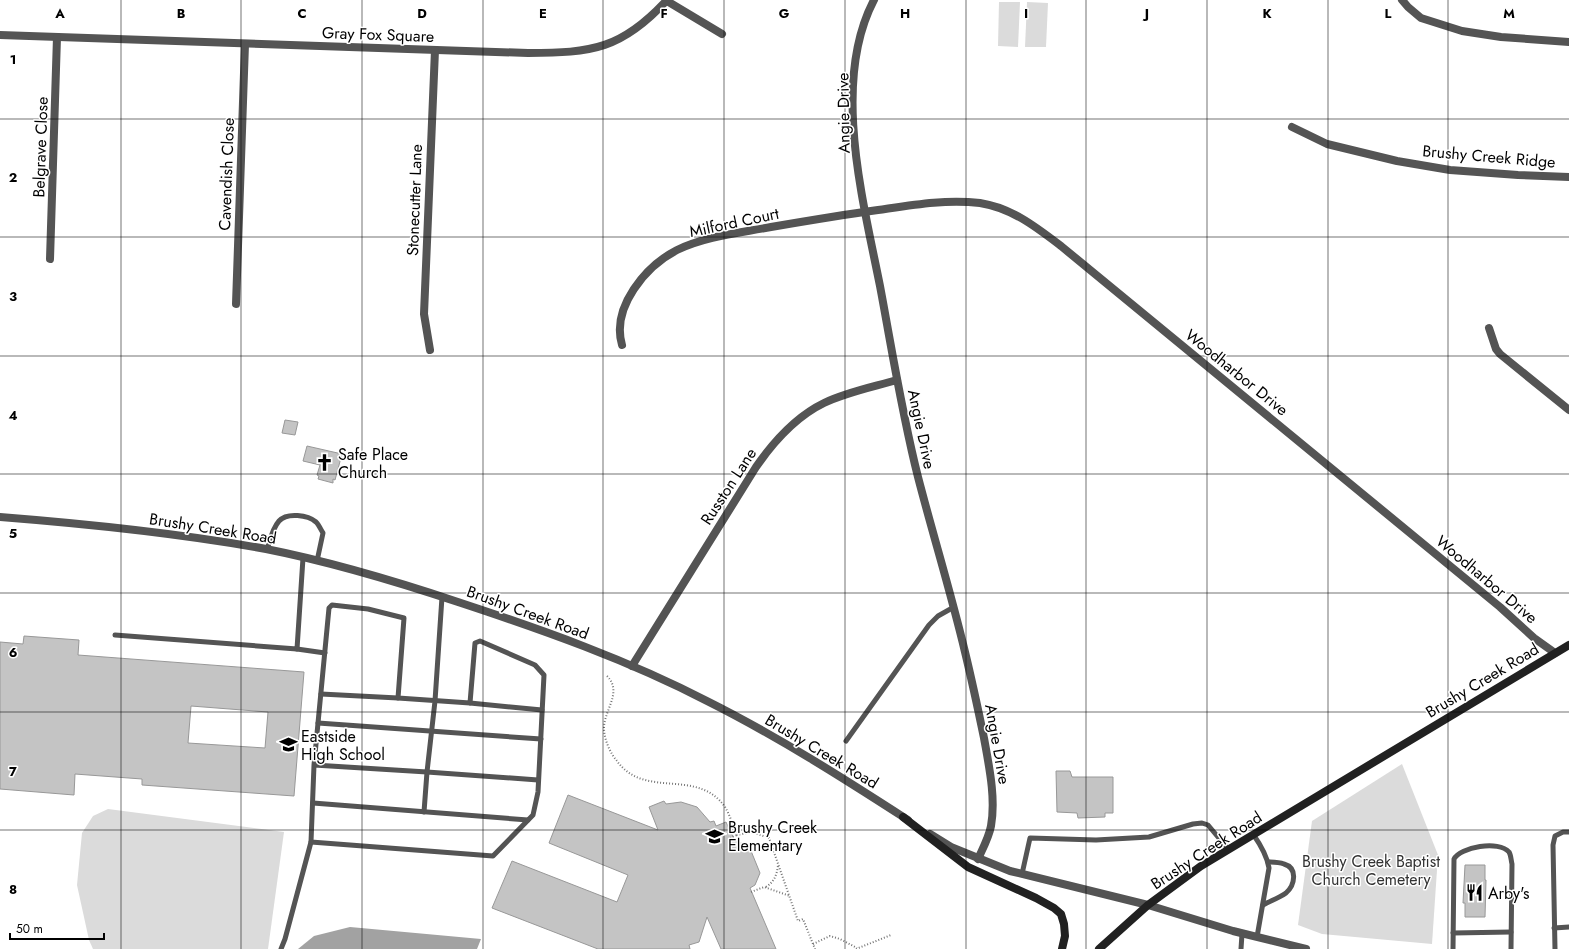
<svg xmlns="http://www.w3.org/2000/svg" width="1569" height="949" font-family="Jost,sans-serif">
	<style>
		.green { fill: #dbdbdb }
		.water { fill: #a2a2a2 }
		.building { fill: #c4c4c4; stroke: #989898; fill-rule: evenodd }
		.lines { fill: none; stroke-linecap: round; stroke-linejoin: round }
		.path { stroke: #767676; stroke-width: 2; stroke-dasharray: 1 2; stroke-linecap: butt }
		.service { stroke: #545454; stroke-width: 5 }
		.minor { stroke: #545454; stroke-width: 8 }
		.tertiary { stroke: #545454; stroke-width: 8 }
		.secondary { stroke: #212121; stroke-width: 8 }
		.grid { fill: none; stroke: #000; stroke-width: 1; stroke-opacity: 0.55 }
		.labels { text-anchor: middle; stroke-width: 3; stroke-linejoin: round; paint-order: stroke }
		.street-label { font-size: 16px; fill: #000; stroke: #fff }
		.poi-label { font-size: 16px; fill: #000; stroke: #fff; text-anchor: start }
		.park-label { font-size: 16px; fill: #323232; stroke: #fff }
		.grid-label { font-size: 13px; text-anchor: middle; font-weight: bold; fill: #000; stroke: #fff; stroke-width: 3; stroke-linejoin: round; paint-order: stroke }
	</style>
	<rect width="100%" height="100%" fill="#fff"/>
	<g class="green">
		<polygon points="999,2 1020,2 1018,47 998,46"/>
		<polygon points="1027,2 1048,3 1046,47 1025,47"/>
		<polygon points="1402,764 1438,855 1432,944 1322,934 1298,925 1312,821"/>
		<polygon points="108,809 284,832 268,949 93,949 89,940 77,885 82,833 93,816"/>
	</g>
	<polygon class="water" points="350,927 481,939 477,949 298,949 314,936"/>
	<g class="building">
		<polygon points="285,420 298,422 295,435 282,433"/>
		<polygon points="307,446 342,454 335,480 333,479 333,483 318,479 319,476 317,475 320,465 303,461"/>
		<path d="M24 636 79 640 78 655 304 672 294 796 142 785V779L75 774 74 795 0 789V642L23 644ZM191 706 268 712 265 748 188 743Z"/>
		<polygon points="1056,771 1070,771 1072,777 1113,777 1113,813 1105,813 1105,817 1078,818 1077,813 1057,812"/>
		<polygon points="568,795 658,830 649,807 664,801 666,804 681,802 697,807 710,822 714,821 716,826 726,822 735,841 749,846 760,873 755,885 750,888 776,949 721,949 707,917 699,942 689,945 690,949 598,949 492,908 512,861 617,902 628,875 549,843"/>
		<polygon points="1465,865 1485,865 1485,880 1486,880 1485,917 1465,917 1465,903 1463,903"/>
	</g>
	<g class="lines">
		<g class="path">
			<path d="M607 676C623 692 604 710 604 728 604 739 610 753 617 761 645 800 697 767 725 807 730 815 733 826 737 835L752 832 769 838 798 921 803 919 815 949"/>
			<polyline points="730,838 737,835"/>
			<path d="M766 887C774 882 777 875 778 865"/>
			<polyline points="751,892 764,887 790,896"/>
			<polyline points="813,944 830,936 840,939 857,948"/>
			<polyline points="856,949 891,935"/>
		</g>
		<g class="service">
			<path d="M267 550C270 540 272 529 279 521 287 512 308 515 316 522 319 525 321 530 323 533L317 561"/>
			<polyline points="115,635 297,649 303,558"/>
			<polyline points="297,649 325,653"/>
			<polyline points="321,694 398,698"/>
			<polyline points="470,703 542,710"/>
			<polyline points="318,723 541,739"/>
			<polyline points="846,741 929,625 938,616 954,607"/>
			<polyline points="314,765 311,842 493,856 533,815 538,792 544,675 535,665 480,641 475,643 470,703 398,698 404,618 368,609 332,605 329,608 314,765 427,772 435,701 442,597"/>
			<polyline points="313,803 528,820"/>
			<polyline points="424,812 427,772 538,780"/>
			<path d="M1253 834C1260 844 1267 855 1269 868L1257 937"/>
			<polyline points="1022,874 1030,838 1096,840 1149,837 1193,824 1202,823 1208,825 1228,849"/>
			<path d="M1263 905C1270 901 1279 898 1286 893 1295 885 1298 868 1284 864 1279 862 1273 862 1268 862"/>
			<polyline points="1554,928 1569,927"/>
			<polyline points="1453,933 1511,932"/>
			<polyline points="281,949 285,939 311,842"/>
			<polyline points="1241,949 1242,934"/>
			<path d="M1453 949 1454 859C1460 847 1499 840 1509 852 1511 855 1511 860 1512 864L1511 949"/>
			<polyline points="1555,949 1553,845 1555,836 1563,832 1569,832"/>
		</g>
		<g class="minor">
			<path d="M874 0C831 82 863 200 880 286 892 350 902 414 918 477 933 535 951 593 965 652 972 681 978 709 984 738 989 766 996 798 991 826 989 837 983 848 978 859"/>
			<polyline points="1402,0 1408,7 1421,18 1462,31 1501,37 1569,42"/>
			<polyline points="667,1 722,34"/>
			<path d="M0 35 528 53C592 53 622 49 667 0"/>
			<polyline points="1292,127 1327,144 1397,161 1450,170 1518,175 1569,177"/>
			<polyline points="50,259 57,37"/>
			<polyline points="236,304 245,44"/>
			<polyline points="1489,328 1496,349 1500,354 1569,410"/>
			<path d="M622 345C611 307 646 266 677 250 706 236 740 233 771 227 806 221 842 215 878 210 912 205 945 199 980 203 1012 208 1036 227 1061 246L1500 607 1534 638 1555 653"/>
			<polyline points="430,350 424,314 435,50"/>
			<path d="M632 666 756 467C774 441 795 417 824 403 847 392 873 387 897 380"/>
		</g>
		<g class="tertiary">
			<path d="M0 517C89 524 178 533 266 549 332 562 395 581 458 602 543 630 628 660 707 701 777 736 843 778 908 820"/>
			<polyline points="930,834 951,847 1010,871 1148,905 1233,931 1306,949"/>
		</g>
		<g class="secondary">
			<polyline points="903,817 968,867 1036,898 1054,908 1061,914 1064,924 1065,936 1062,949"/>
			<polyline points="1099,949 1148,905 1201,866 1569,645"/>
		</g>
	</g>
	<path class="grid" d="M121 0V949M241 0V949M362 0V949M483 0V949M603 0V949M724 0V949M845 0V949M966 0V949M1086 0V949M1207 0V949M1328 0V949M1448 0V949M0 119H1569M0 237H1569M0 356H1569M0 474H1569M0 593H1569M0 712H1569M0 830H1569"/>
	<defs>
		<symbol id="church-bare" viewBox="-9 -9 18 18"><path d="M-1.2-6h2.4v3.5h3.3v2.4h-3.3V6h-2.4V-.1h-3.3v-2.4h3.3Z" fill="#000" stroke="#fff" stroke-width="2.5" paint-order="stroke"/></symbol>
		<symbol id="school-bare" viewBox="-9 -9 18 18"><path d="M0-5L7-2L0 1L-7-2ZM-4 1L0 2.5L4 1V4Q0 6-4 4Z" fill="#000" stroke="#fff" stroke-width="2.5" paint-order="stroke"/></symbol>
		<symbol id="restaurant-bare" viewBox="-9 -9 18 18"><path d="M-5-6h1v4h1v-4h1v4h1v-4h1v5L-1.5 .5V6h-2V.5L-5-1ZM5-6V6H3V1.5H1.5Q1.5-4 5-6Z" fill="#000" stroke="#fff" stroke-width="2.5" paint-order="stroke"/></symbol>
	</defs>
	<g fill-rule="evenodd">
		<use href="#church-bare" x="312" y="450" width="25" height="25"/>
		<use href="#school-bare" x="276" y="732" width="25" height="25"/>
		<use href="#school-bare" x="702" y="824" width="25" height="25"/>
		<use href="#restaurant-bare" x="1462" y="880" width="25" height="25"/>
	</g>
	<g class="labels">
		<g class="street-label">
			<text transform="translate(378 34) rotate(2)" y="6">Gray Fox Square</text>
			<text transform="translate(843 113) rotate(-91)" y="6">Angie Drive</text>
			<text transform="translate(40 147) rotate(-88)" y="6">Belgrave Close</text>
			<text transform="translate(1489 156) rotate(5)" y="6">Brushy Creek Ridge</text>
			<text transform="translate(226 174) rotate(-88)" y="6">Cavendish Close</text>
			<text transform="translate(414 200) rotate(-88)" y="6">Stonecutter Lane</text>
			<text transform="translate(734 222) rotate(-12)" y="6">Milford Court</text>
			<text transform="translate(1237 372) rotate(39)" y="6">Woodharbor Drive</text>
			<text transform="translate(922 429) rotate(78)" y="6">Angie Drive</text>
			<text transform="translate(728 486) rotate(-57)" y="6">Russton Lane</text>
			<text transform="translate(213 528) rotate(9)" y="6">Brushy Creek Road</text>
			<text transform="translate(1487 579) rotate(40)" y="6">Woodharbor Drive</text>
			<text transform="translate(528 612) rotate(20)" y="6">Brushy Creek Road</text>
			<text transform="translate(1482 680) rotate(-31)" y="6">Brushy Creek Road</text>
			<text transform="translate(998 744) rotate(80)" y="6">Angie Drive</text>
			<text transform="translate(822 751) rotate(31)" y="6">Brushy Creek Road</text>
			<text transform="translate(1206 850) rotate(-33)" y="6">Brushy Creek Road</text>
		</g>
		<g class="poi-label">
			<text x="338" y="460">Safe Place<tspan x="338" dy="18">Church</tspan></text>
			<text x="301" y="742">Eastside<tspan x="301" dy="18">High School</tspan></text>
			<text x="728" y="833">Brushy Creek<tspan x="728" dy="18">Elementary</tspan></text>
			<text x="1488" y="899">Arby's</text>
		</g>
		<g class="park-label">
			<text x="1371" y="867">Brushy Creek Baptist<tspan x="1371" dy="18">Church Cemetery</tspan></text>
		</g>
	</g>
	<g class="grid-label">
		<text x="60" y="18">A</text>
		<text x="181" y="18">B</text>
		<text x="302" y="18">C</text>
		<text x="422" y="18">D</text>
		<text x="543" y="18">E</text>
		<text x="664" y="18">F</text>
		<text x="784" y="18">G</text>
		<text x="905" y="18">H</text>
		<text x="1026" y="18">I</text>
		<text x="1147" y="18">J</text>
		<text x="1267" y="18">K</text>
		<text x="1388" y="18">L</text>
		<text x="1509" y="18">M</text>
		<text x="13" y="64">1</text>
		<text x="13" y="182">2</text>
		<text x="13" y="301">3</text>
		<text x="13" y="420">4</text>
		<text x="13" y="538">5</text>
		<text x="13" y="657">6</text>
		<text x="13" y="776">7</text>
		<text x="13" y="894">8</text>
	</g>
	<path d="M10 933v6h94v-6" fill="none" stroke="#000000" stroke-width="2"/>
	<text x="16" y="933" font-size="12" fill="#000000" stroke="#ffffff" stroke-width="3" paint-order="stroke">50 m</text>
</svg>
